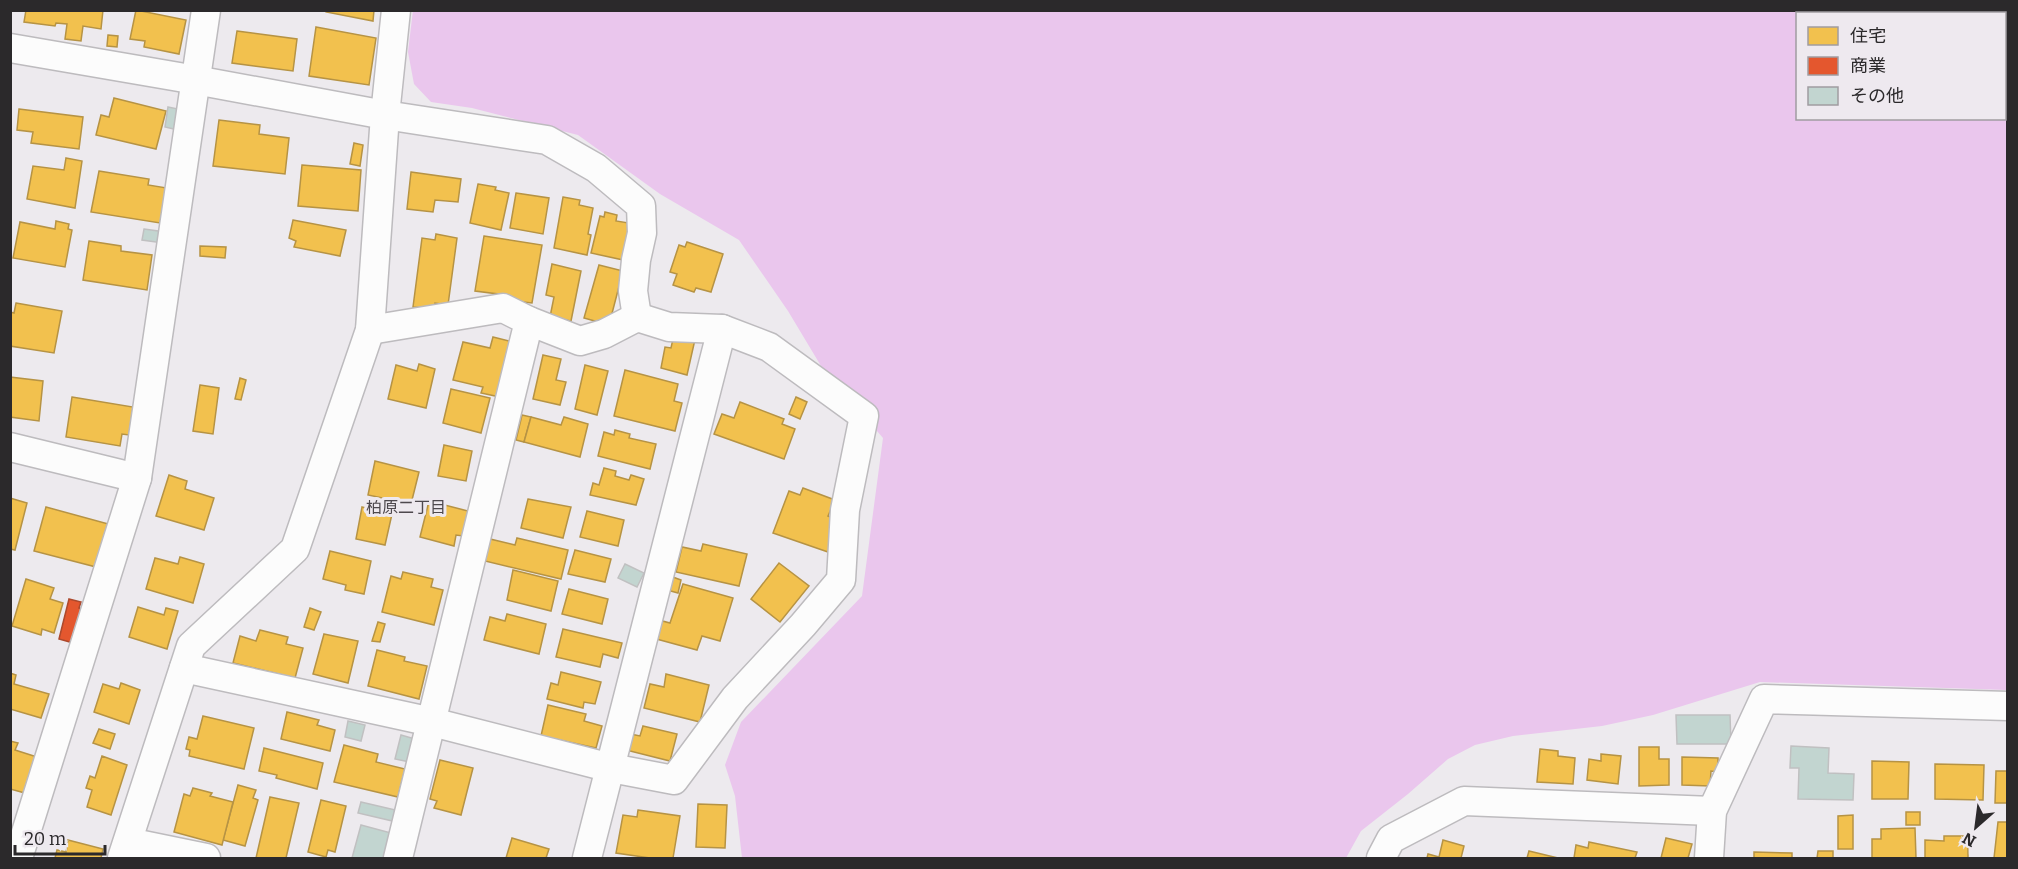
<svg xmlns="http://www.w3.org/2000/svg" width="2018" height="869" font-family="Bitter,'Noto Sans JP',serif">
	<style>
		.green { fill: #eac6ed; fill-rule: evenodd }
		.homes { fill: #f2c14e; stroke: #b69344; stroke-width: 1.5 }
		.shops { fill: #e4572e; stroke: #ac492d; stroke-width: 1.5 }
		.building { fill: #c2d5d0; stroke: #c0c0c1; stroke-width: 1.5 }
		.lines { fill: none; stroke-linecap: round; stroke-linejoin: round }
		.minor-casing { stroke: #bdbbbe; stroke-width: 31 }
		.minor { stroke: #fcfcfc; stroke-width: 28 }
		.labels { text-anchor: middle; stroke-width: 6; stroke-linejoin: round; paint-order: stroke }
		.neighbourhood-label { font-size: 16px; fill: #4e494e; stroke: #eee9ef }
	</style>
	<rect width="100%" height="100%" fill="#edeaee"/>
	<path class="green" d="M413 10 2007 11V690L1760 682 1653 715 1602 726 1513 736 1475 745 1448 759 1408 794 1361 831 1346 858H742L735 796 725 765 741 722 862 596 883 438 821 366 788 311 739 240 660 194 578 135 472 108 431 102 414 84 408 52ZM1798 14H2004V118H1798Z"/>
	<g class="homes">
		<polygon points="26,10 103,10 101,29 83,26 81,41 65,39 67,24 56,23 55,26 24,22"/>
		<polygon points="136,10 186,20 179,54 144,47 145,41 130,39"/>
		<polygon points="326,10 374,10 373,21 326,12"/>
		<polygon points="316,27 376,38 369,85 309,76"/>
		<polygon points="237,31 297,39 293,71 232,63"/>
		<polygon points="108,35 118,36 117,47 107,46"/>
		<polygon points="114,98 166,111 156,149 96,135 101,115 109,117"/>
		<polygon points="19,109 83,117 79,149 31,143 33,132 17,130"/>
		<polygon points="219,120 260,125 259,134 289,138 285,174 213,166"/>
		<polygon points="354,143 363,145 360,166 350,164"/>
		<polygon points="66,158 82,161 75,208 27,199 33,166 64,170"/>
		<polygon points="302,165 361,170 358,211 298,206"/>
		<polygon points="99,171 149,179 148,185 167,188 160,223 91,212"/>
		<polygon points="411,172 461,179 458,202 435,200 433,212 407,209"/>
		<polygon points="478,184 496,187 495,190 509,193 501,230 470,223"/>
		<polygon points="516,193 549,198 543,234 510,228"/>
		<polygon points="563,197 580,200 579,205 593,208 588,234 591,235 587,255 554,248"/>
		<polygon points="605,212 617,215 616,221 635,224 628,261 591,253 600,216 604,217"/>
		<polygon points="293,220 346,230 340,256 294,247 296,241 289,238"/>
		<polygon points="56,221 69,224 68,229 72,230 65,267 13,258 20,222 55,229"/>
		<polygon points="436,234 457,238 448,305 435,303 435,309 413,307 422,238 435,240"/>
		<polygon points="484,236 542,245 532,303 505,300 506,295 475,291"/>
		<polygon points="89,241 121,246 121,251 152,255 147,290 83,280"/>
		<polygon points="687,242 723,254 711,292 696,288 694,292 673,285 677,274 670,272 679,245 685,247"/>
		<polygon points="200,246 226,247 225,258 200,256"/>
		<polygon points="552,264 581,271 571,321 550,317 554,297 546,295"/>
		<polygon points="599,265 623,271 609,325 584,318"/>
		<polygon points="16,303 62,311 54,353 10,346 10,312 14,313"/>
		<polygon points="675,330 696,335 687,375 661,368 665,347 671,348"/>
		<polygon points="493,337 513,342 500,397 481,393 483,387 453,380 463,342 490,348"/>
		<polygon points="543,355 561,359 556,380 566,382 560,405 533,399"/>
		<polygon points="419,364 435,369 426,408 388,399 396,365 417,371"/>
		<polygon points="585,365 608,371 597,415 575,409"/>
		<polygon points="625,370 678,384 674,401 682,403 675,431 614,416"/>
		<polygon points="10,377 43,381 39,421 10,417"/>
		<polygon points="240,378 246,380 241,400 235,399"/>
		<polygon points="200,385 219,388 213,434 193,431"/>
		<polygon points="451,389 490,398 481,433 443,423"/>
		<polygon points="72,397 133,407 129,435 122,434 120,446 66,437"/>
		<polygon points="796,397 807,402 800,419 789,414"/>
		<polygon points="740,402 784,419 782,424 795,429 784,459 714,434 722,414 734,418"/>
		<polygon points="522,415 531,417 524,442 516,440"/>
		<polygon points="531,417 561,425 564,417 588,424 580,457 524,442"/>
		<polygon points="615,430 630,434 629,438 656,444 650,469 598,456 604,432 614,435"/>
		<polygon points="444,445 472,451 466,481 438,476"/>
		<polygon points="375,461 419,472 411,504 368,495"/>
		<polygon points="604,468 616,471 615,476 629,480 631,475 644,479 636,505 590,495 593,483 599,485"/>
		<polygon points="169,475 187,481 185,489 214,498 204,530 156,516"/>
		<polygon points="803,488 835,500 828,516 840,521 828,552 773,533 789,491 800,495"/>
		<polygon points="10,498 27,503 15,550 10,549"/>
		<polygon points="528,499 571,507 563,538 521,528"/>
		<polygon points="429,501 468,511 463,536 456,535 454,546 420,537"/>
		<polygon points="46,507 112,525 100,568 34,551"/>
		<polygon points="362,507 392,514 385,545 356,539"/>
		<polygon points="587,511 624,520 618,546 580,537"/>
		<polygon points="517,538 568,550 561,579 485,561 490,539 515,545"/>
		<polygon points="703,544 747,554 739,586 676,572 682,547 701,551"/>
		<polygon points="575,550 611,559 605,582 568,574"/>
		<polygon points="330,551 371,561 364,594 345,590 346,585 323,579"/>
		<polygon points="180,557 204,564 193,603 146,589 155,558 178,564"/>
		<polygon points="779,563 809,586 780,622 751,599"/>
		<polygon points="513,570 558,581 551,611 507,600"/>
		<polygon points="403,572 433,579 431,587 443,590 434,625 382,612 391,576 401,579"/>
		<polygon points="670,576 681,580 678,593 667,590"/>
		<polygon points="26,579 54,588 50,599 63,603 54,633 42,629 41,635 12,626"/>
		<polygon points="683,584 733,598 720,641 702,636 697,650 649,637 655,619 670,623"/>
		<polygon points="569,589 608,599 602,624 562,614"/>
		<polygon points="138,607 164,615 166,608 178,611 167,649 129,637"/>
		<polygon points="310,608 321,612 314,630 304,627"/>
		<polygon points="507,614 546,624 539,654 484,640 490,617 505,621"/>
		<polygon points="378,622 385,624 380,642 372,641"/>
		<polygon points="563,629 622,643 618,658 603,654 600,667 556,657"/>
		<polygon points="260,630 288,637 286,644 303,648 295,678 233,663 240,636 256,641"/>
		<polygon points="324,634 358,641 348,683 313,674"/>
		<polygon points="377,650 405,657 404,661 427,666 419,699 368,686"/>
		<polygon points="561,672 601,682 595,704 584,702 583,708 547,699 551,683 558,685"/>
		<polygon points="10,673 16,675 14,684 49,694 41,718 10,709"/>
		<polygon points="666,674 709,685 700,722 644,708 650,684 664,687"/>
		<polygon points="121,683 140,690 129,724 94,712 103,684 119,689"/>
		<polygon points="548,705 586,714 584,721 602,726 596,748 541,736"/>
		<polygon points="287,712 319,720 317,725 335,730 330,751 281,739"/>
		<polygon points="203,716 254,728 244,769 189,756 190,750 186,749 189,737 197,739"/>
		<polygon points="643,726 677,734 670,761 626,750 630,734 640,736"/>
		<polygon points="99,729 115,734 110,749 93,743"/>
		<polygon points="10,741 18,743 15,750 37,757 25,793 10,789"/>
		<polygon points="344,745 378,754 376,762 405,769 398,797 334,782"/>
		<polygon points="1639,747 1659,747 1659,759 1669,759 1669,785 1639,786"/>
		<polygon points="264,748 323,763 317,789 276,778 277,775 259,771"/>
		<polygon points="1540,749 1558,751 1558,756 1575,758 1573,784 1537,782"/>
		<polygon points="1601,754 1621,756 1618,784 1587,780 1589,759 1601,761"/>
		<polygon points="102,756 127,765 111,815 87,807 92,790 86,788 90,776 95,778"/>
		<polygon points="1682,757 1718,758 1718,772 1711,771 1710,786 1682,785"/>
		<polygon points="440,760 473,768 461,815 434,808 437,801 430,799"/>
		<polygon points="1872,761 1909,762 1908,799 1872,799"/>
		<polygon points="1935,764 1984,765 1983,800 1935,799"/>
		<polygon points="1996,771 2008,771 2008,803 1995,803"/>
		<polygon points="238,785 256,790 253,798 258,800 245,846 223,840"/>
		<polygon points="193,788 212,793 210,796 233,802 222,845 174,832 184,794 190,796"/>
		<polygon points="270,797 299,803 286,858 256,858"/>
		<polygon points="321,800 346,806 335,852 328,850 326,857 308,852"/>
		<polygon points="698,804 727,805 725,848 696,847"/>
		<polygon points="638,810 680,816 673,858 650,858 616,853 623,815 637,817"/>
		<rect x="1906" y="812" width="14" height="13"/>
		<polygon points="1853,815 1853,849 1838,849 1838,816"/>
		<polygon points="1998,822 2008,822 2008,858 1994,858"/>
		<polygon points="1915,828 1916,858 1872,858 1872,839 1881,839 1881,829"/>
		<polygon points="1944,836 1968,836 1968,858 1925,858 1925,840 1944,841"/>
		<polygon points="512,838 549,849 546,858 506,858"/>
		<polygon points="1666,838 1692,844 1688,858 1691,858 1661,858"/>
		<polygon points="68,840 103,849 101,858 55,858 57,850 66,852"/>
		<polygon points="1443,840 1464,846 1461,858 1427,858 1428,854 1439,857"/>
		<polygon points="1589,842 1637,852 1635,858 1574,858 1576,845 1588,848"/>
		<polygon points="1529,851 1558,858 1527,858"/>
		<polygon points="1818,851 1833,851 1833,858 1848,858 1802,858 1817,858"/>
		<polygon points="1754,852 1792,853 1792,858 1754,858"/>
	</g>
	<polygon class="shops" points="69,599 81,602 79,608 88,611 77,644 59,639"/>
	<g class="building">
		<polygon points="168,107 178,109 174,129 165,127"/>
		<polygon points="144,229 165,232 163,243 142,240"/>
		<polygon points="625,564 644,573 637,587 618,578"/>
		<polygon points="1676,715 1730,715 1731,744 1677,744"/>
		<polygon points="348,721 365,725 361,741 345,737"/>
		<polygon points="401,735 415,739 410,762 395,759"/>
		<polygon points="1791,746 1829,748 1828,773 1854,774 1853,800 1798,799 1799,768 1790,768"/>
		<polygon points="361,802 404,812 401,823 358,813"/>
		<polygon points="361,825 391,833 388,858 352,858"/>
	</g>
	<g class="lines">
		<defs>
			<g id="minor">
				<polyline points="10,48 179,77 385,115 547,140 596,168 641,206 642,233 636,260 633,291 637,317"/>
				<polyline points="370,330 503,308 529,321 398,858"/>
				<polyline points="10,447 137,478"/>
				<polyline points="184,668 432,722 611,768 674,780 735,698 803,625 841,580 845,510 864,416 769,347 722,329 669,327 637,317 604,334 580,341 529,321"/>
				<polyline points="128,842 206,858"/>
				<polyline points="18,858 137,478 206,10"/>
				<polyline points="122,858 191,646 295,549 370,330 385,115 396,10"/>
				<polyline points="587,858 722,329"/>
				<polyline points="1381,858 1391,839 1464,801 1712,811"/>
				<polyline points="1709,858 1712,811 1764,699 2008,706"/>
			</g>
		</defs>
		<use href="#minor" class="minor-casing"/>
		<use href="#minor" class="minor"/>
	</g>
	<g class="labels">
		<g class="neighbourhood-label">
			<text x="406" y="513">柏原二丁目</text>
		</g>
	</g>
	<rect width="2018" height="869" fill="none" stroke="#2b292b" stroke-width="24"/>
	<rect x="1796" y="12" width="210" height="108" fill="#eee9ef" stroke="#a09ca1" stroke-width="1.5"/>
	<rect x="1808" y="27" width="30" height="18" fill="#f2c14e" stroke="#a09ca1" stroke-width="1.5"/>
	<text x="1850" y="42" font-size="18" fill="#2b292b">住宅</text>
	<rect x="1808" y="57" width="30" height="18" fill="#e4572e" stroke="#a09ca1" stroke-width="1.5"/>
	<text x="1850" y="72" font-size="18" fill="#2b292b">商業</text>
	<rect x="1808" y="87" width="30" height="18" fill="#c2d5d0" stroke="#a09ca1" stroke-width="1.5"/>
	<text x="1850" y="102" font-size="18" fill="#2b292b">その他</text>
	<g transform="translate(1976 827) rotate(208)" stroke="#eee9ef" stroke-width="4.5" paint-order="stroke">
	<path d="M0-4.5L10 22L0 15L-10 22Z" fill="#2b292b"/>
	<text y="-9" font-size="16" font-weight="bold" text-anchor="middle" fill="#2b292b">N</text>
	</g>
	<path d="M15 845v9h90v-9" fill="none" stroke="#2b292b" stroke-width="3"/>
	<text x="24" y="845" font-size="18" fill="#2b292b" stroke="#eee9ef" stroke-width="4.5" paint-order="stroke">20 m</text>
</svg>
